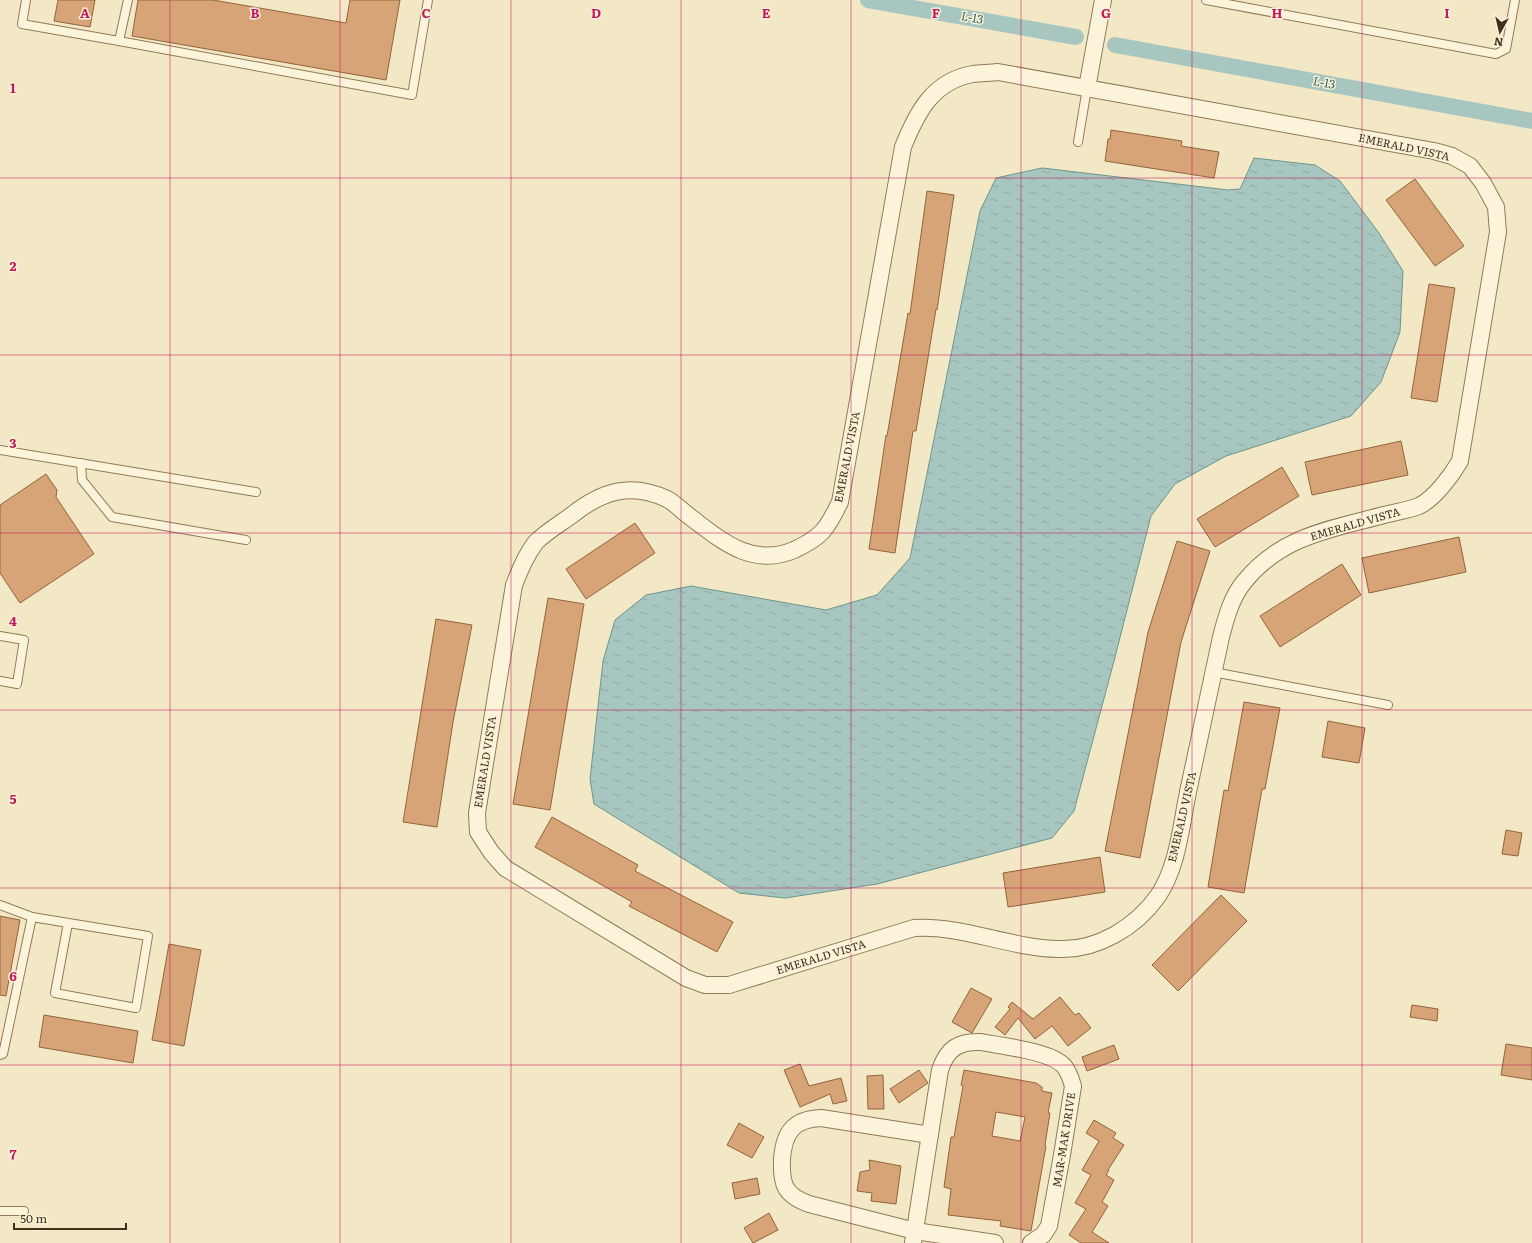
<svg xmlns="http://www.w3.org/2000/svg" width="1532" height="1243" font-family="Literata,serif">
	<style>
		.water { fill: url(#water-ripples); stroke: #6c968e }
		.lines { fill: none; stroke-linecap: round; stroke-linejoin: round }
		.canal { stroke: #a7c6bf; stroke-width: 16 }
		.building { fill: #d6a476; stroke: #93643b; fill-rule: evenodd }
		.lane-casing { stroke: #917a58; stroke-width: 10 }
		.street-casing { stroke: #917a58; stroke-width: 18 }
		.lane { stroke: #fcf4da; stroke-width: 8 }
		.street { stroke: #fcf4da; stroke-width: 16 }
		.grid { fill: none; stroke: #c2185b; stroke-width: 1; stroke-opacity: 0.55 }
		.labels { text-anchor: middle; stroke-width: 3; stroke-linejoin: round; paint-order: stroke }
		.street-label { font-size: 11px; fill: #3f301e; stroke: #f9f1d6 }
		.water-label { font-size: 12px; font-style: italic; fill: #2b6161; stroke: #f9f1d6 }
		.grid-label { font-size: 13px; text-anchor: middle; font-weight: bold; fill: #c2185b; stroke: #f9f1d6; stroke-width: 3; stroke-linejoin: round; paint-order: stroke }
	</style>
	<defs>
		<pattern id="water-ripples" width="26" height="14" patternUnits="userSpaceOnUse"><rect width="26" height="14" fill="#a7c6bf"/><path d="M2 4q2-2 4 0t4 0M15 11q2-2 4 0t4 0" fill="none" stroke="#91aaa4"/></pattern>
	</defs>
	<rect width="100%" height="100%" fill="#f3e8c5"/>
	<polygon class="water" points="1254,158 1315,165 1340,181 1379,233 1403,271 1400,332 1381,382 1351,416 1226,456 1175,484 1151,516 1114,661 1074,811 1052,838 877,884 785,898 739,893 594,804 590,779 603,661 615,620 646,595 691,586 826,610 877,595 910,558 980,211 996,178 1042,168 1228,190 1240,189"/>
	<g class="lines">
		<g class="canal">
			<polyline points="868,0 1076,37"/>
			<polyline points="1115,45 1532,121"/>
		</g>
	</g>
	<g class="building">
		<polygon points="58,0 95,0 90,27 54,21"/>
		<polygon points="138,0 213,0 346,23 350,0 400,0 386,80 132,36"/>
		<polygon points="1111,130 1182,141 1181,146 1219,152 1214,178 1105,161 1108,139 1110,139"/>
		<polygon points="1415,179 1464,246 1435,266 1386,200"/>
		<polygon points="927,191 954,195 937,310 936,309 916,431 913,431 895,553 869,549 886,435 887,436 908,313 910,314"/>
		<polygon points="1429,284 1455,288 1437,402 1411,398"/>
		<polygon points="1401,441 1408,475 1312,495 1305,462"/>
		<polygon points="1282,467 1299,496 1215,547 1197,519"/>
		<polygon points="46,474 57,490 56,497 94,554 20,603 0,573 0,505"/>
		<polygon points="635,523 655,553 586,599 566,569"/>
		<polygon points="1459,537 1466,572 1369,593 1362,558"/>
		<polygon points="1177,541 1210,551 1181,642 1140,858 1105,851 1148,632"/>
		<polygon points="1342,564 1361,595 1280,647 1260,616"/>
		<polygon points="548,598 584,604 550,810 513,804"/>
		<polygon points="436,619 472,625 453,722 437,827 403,822"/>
		<polygon points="1244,702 1280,708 1265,789 1262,789 1244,893 1208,887 1224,790 1228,791"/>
		<polygon points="1328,721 1365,728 1359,763 1322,757"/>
		<polygon points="552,817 638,865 635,871 733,922 717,952 629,906 632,902 535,847"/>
		<polygon points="1506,830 1522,833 1518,856 1502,854"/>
		<polygon points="1100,857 1105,892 1008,907 1003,873"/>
		<polygon points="1221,895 1247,921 1178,991 1152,965"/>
		<polygon points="0,916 20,920 6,996 0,995"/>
		<polygon points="169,944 201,950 184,1046 152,1040"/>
		<polygon points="971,988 992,999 972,1033 952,1022"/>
		<polygon points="1060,997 1075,1015 1079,1013 1091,1028 1068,1046 1052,1026 1035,1039 1018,1018 1005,1035 995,1027 1010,1009 1008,1007 1012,1002 1033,1019"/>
		<polygon points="1412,1005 1438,1009 1437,1021 1410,1017"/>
		<polygon points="44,1015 138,1031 133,1063 39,1047"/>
		<polygon points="1506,1044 1532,1048 1532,1080 1501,1075"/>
		<polygon points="1114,1045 1119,1059 1087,1071 1082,1057"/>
		<polygon points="800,1064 809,1086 841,1078 847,1101 833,1104 830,1094 800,1107 784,1070"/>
		<polygon points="919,1070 928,1083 899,1103 890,1089"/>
		<path d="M964 1070 1036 1083 1042 1087V1091L1052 1093 1048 1113H1050L1045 1145 1046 1146 1031 1231 1000 1226 1001 1221 948 1215 951 1189 944 1187 951 1137H954L963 1086 961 1085ZM996 1112 1025 1117 1020 1141 992 1136Z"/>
		<polygon points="883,1075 884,1109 868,1109 867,1076"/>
		<polygon points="1094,1120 1116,1133 1113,1138 1124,1145 1108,1170 1109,1170 1106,1175 1114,1180 1102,1202 1108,1206 1092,1232 1109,1243 1081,1243 1069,1235 1086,1209 1075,1203 1091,1175 1082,1170 1099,1141 1086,1133"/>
		<polygon points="739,1123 764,1137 752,1158 727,1145"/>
		<polygon points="869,1160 901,1166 896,1204 871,1201 872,1193 857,1191 860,1172 870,1170"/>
		<polygon points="757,1178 760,1194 735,1199 732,1183"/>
		<polygon points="769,1213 778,1230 753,1243 744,1228"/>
	</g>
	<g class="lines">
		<defs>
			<g id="lane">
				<polyline points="26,0 22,24 119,41 128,0"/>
				<polyline points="1206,0 1496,54 1506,49 1515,0"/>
				<polyline points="119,41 412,95 428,0"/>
				<polyline points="1078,142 1087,88"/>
				<polyline points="0,450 256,492"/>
				<polyline points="81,463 82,480 112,517 246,540"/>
				<polyline points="0,636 24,640 17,684 0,681"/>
				<polyline points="1213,672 1388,705"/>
				<polyline points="0,905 32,917"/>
				<polyline points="0,1055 3,1054 32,917 148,936 136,1008 55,993 68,923"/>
				<polyline points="0,1211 24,1211"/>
			</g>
			<g id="street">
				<path d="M998 72 1434 151 1452 156 1470 166 1483 183 1496 207 1498 232 1460 461C1452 475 1434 499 1419 506 1409 510 1395 512 1384 515 1331 529 1281 536 1244 582 1231 598 1226 618 1221 637 1210 689 1199 740 1188 792 1181 826 1178 866 1158 896 1136 927 1097 951 1058 949 1009 948 963 925 914 928L729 985H705L686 978 505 868 491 852 478 832 477 813 514 585C520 570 526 555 536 542 546 532 561 523 572 515 602 491 631 482 667 499 675 503 682 511 689 516 721 540 751 568 794 550 822 537 827 529 840 502L903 147C917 112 933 81 973 74 981 73 990 73 998 72Z"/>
				<polyline points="1087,88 1103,0"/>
				<path d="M930 1135 821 1118C793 1119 784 1133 782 1159 781 1184 784 1195 809 1204L915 1231 995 1243"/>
				<path d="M913 1243 940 1070C947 1049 958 1041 981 1042 1001 1046 1051 1051 1064 1066 1069 1072 1071 1079 1073 1086L1062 1155 1049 1226 1043 1235 1031 1243"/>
			</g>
		</defs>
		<use href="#lane" class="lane-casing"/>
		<use href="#street" class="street-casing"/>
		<use href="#lane" class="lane"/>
		<use href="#street" class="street"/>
	</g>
	<path class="grid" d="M170 0V1243M340 0V1243M511 0V1243M681 0V1243M851 0V1243M1021 0V1243M1192 0V1243M1362 0V1243M0 178H1532M0 355H1532M0 533H1532M0 710H1532M0 888H1532M0 1065H1532"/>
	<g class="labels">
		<g class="street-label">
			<text transform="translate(1404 147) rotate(12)" y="4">EMERALD VISTA</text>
			<text transform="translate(847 457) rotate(-79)" y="4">EMERALD VISTA</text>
			<text transform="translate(1355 524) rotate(-16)" y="4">EMERALD VISTA</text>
			<text transform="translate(485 762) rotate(-81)" y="4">EMERALD VISTA</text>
			<text transform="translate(1182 817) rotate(-77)" y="4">EMERALD VISTA</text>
			<text transform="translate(821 957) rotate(-17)" y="4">EMERALD VISTA</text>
			<text transform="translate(1064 1140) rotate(-81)" y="4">MAR-MAK DRIVE</text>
		</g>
		<g class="water-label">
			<text transform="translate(972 18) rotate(10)" y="4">L-13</text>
			<text transform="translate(1324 83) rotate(10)" y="4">L-13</text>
		</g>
	</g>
	<g class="grid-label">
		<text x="85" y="18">A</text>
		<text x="255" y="18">B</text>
		<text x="426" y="18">C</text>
		<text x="596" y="18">D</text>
		<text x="766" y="18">E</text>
		<text x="936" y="18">F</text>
		<text x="1106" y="18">G</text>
		<text x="1277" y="18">H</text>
		<text x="1447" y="18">I</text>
		<text x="13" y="93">1</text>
		<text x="13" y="271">2</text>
		<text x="13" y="448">3</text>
		<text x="13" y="626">4</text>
		<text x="13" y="804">5</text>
		<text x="13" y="981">6</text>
		<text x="13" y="1159">7</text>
	</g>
	<g transform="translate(1500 32) rotate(188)" stroke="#f9f1d6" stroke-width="3" paint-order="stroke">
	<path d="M0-3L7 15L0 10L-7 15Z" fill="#3f301e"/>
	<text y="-6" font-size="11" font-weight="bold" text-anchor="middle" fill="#3f301e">N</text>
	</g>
	<path d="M14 1223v6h112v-6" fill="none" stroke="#3f301e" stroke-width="2"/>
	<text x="20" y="1223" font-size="12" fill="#3f301e" stroke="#f9f1d6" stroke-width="3" paint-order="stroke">50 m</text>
</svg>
